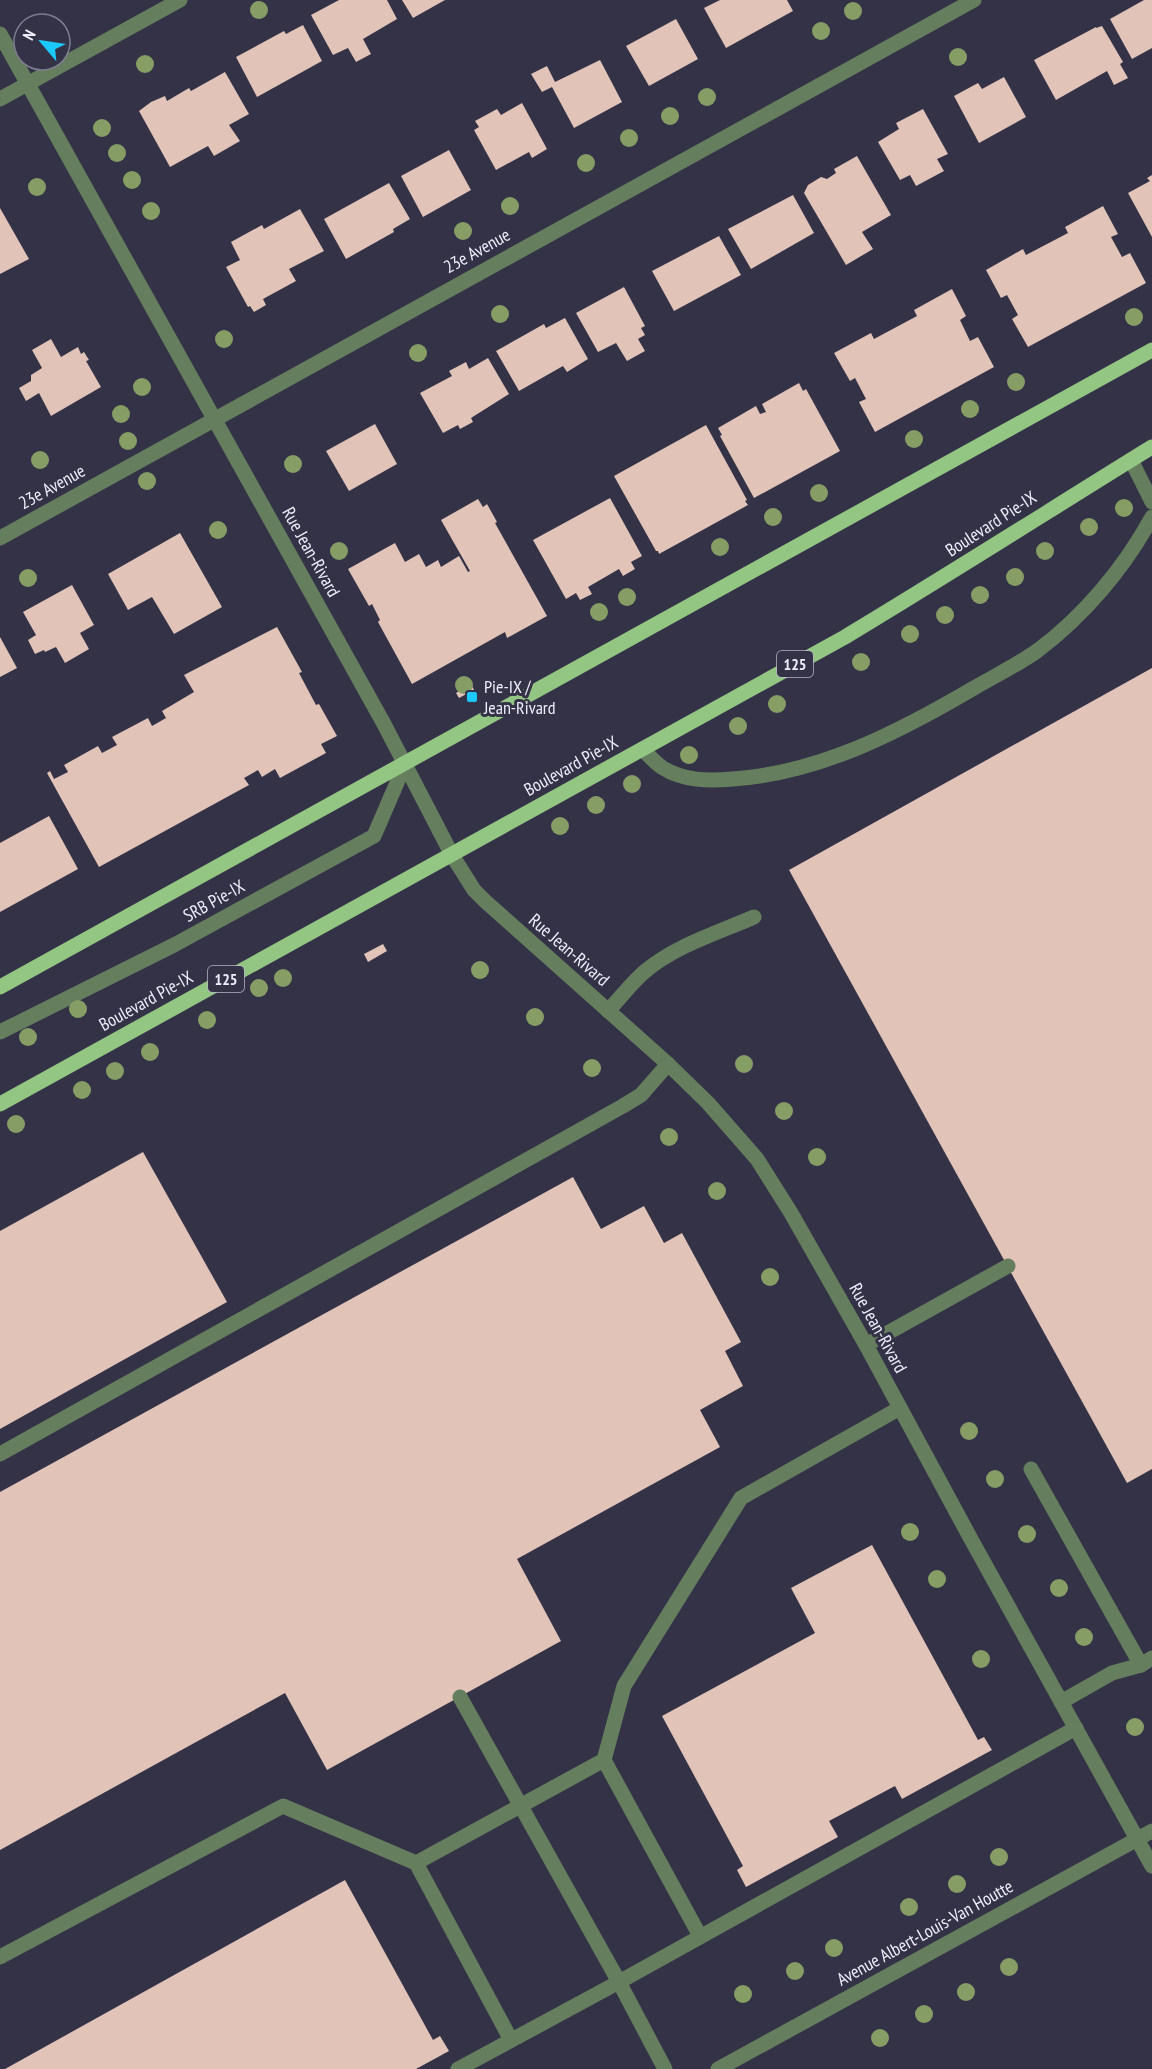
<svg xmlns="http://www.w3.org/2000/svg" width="1152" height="2069" font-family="'PT Sans Narrow',sans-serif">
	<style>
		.building { fill: #e1c3b8 }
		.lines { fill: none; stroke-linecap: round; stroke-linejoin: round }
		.minor { stroke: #657e5e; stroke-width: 15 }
		.major { stroke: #93c583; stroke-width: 15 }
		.tree { fill: #869d65 }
		.poi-dot { fill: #1bc9fc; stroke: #343247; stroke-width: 2 }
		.labels { text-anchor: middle; stroke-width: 6; stroke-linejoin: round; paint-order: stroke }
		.shield { fill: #343247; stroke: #b6b5c5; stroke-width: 1.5 }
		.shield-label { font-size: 16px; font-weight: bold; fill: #eeedfb }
		.street-label { font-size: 18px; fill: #eeedfb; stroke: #343247 }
		.poi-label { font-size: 18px; fill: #eeedfb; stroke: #343247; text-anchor: start }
	</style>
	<rect width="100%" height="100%" fill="#343247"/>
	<g class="building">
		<polygon points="339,0 387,0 397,19 363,39 371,54 356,62 348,48 333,55 311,15"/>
		<polygon points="402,0 445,0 413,18"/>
		<polygon points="720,0 787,0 793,11 726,48 704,8"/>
		<polygon points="1144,0 1152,0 1152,48 1132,59 1110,19"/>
		<polygon points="676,19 698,59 649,86 626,46"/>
		<polygon points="303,25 322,61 257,97 236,57 284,31 286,34"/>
		<polygon points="1102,26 1123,62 1120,64 1128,78 1114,85 1107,71 1056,100 1034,60 1096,27 1096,28"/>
		<polygon points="600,60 622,102 574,128 552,87 542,92 531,74 547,66 555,82"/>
		<polygon points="225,72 249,114 229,125 240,141 214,156 208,146 170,167 139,111 151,102 165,96 167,101 189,88 191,91"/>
		<polygon points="1004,77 1026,117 979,143 954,96 978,83 982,89"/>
		<polygon points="522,103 547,149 532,158 529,152 496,170 474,130 479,127 475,121 497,109 501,115"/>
		<polygon points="923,109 948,154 937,159 944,171 916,186 910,175 900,180 878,142 899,129 896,123"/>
		<polygon points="449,150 471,190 423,217 401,176"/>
		<polygon points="857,156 891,215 862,232 873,249 846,265 804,193 808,185 821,177 827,179 836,173 834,169"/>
		<polygon points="1152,175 1152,237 1128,193 1150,181 1147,178"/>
		<polygon points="389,183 410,219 393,229 394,232 346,259 324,219"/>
		<polygon points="793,195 814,233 751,269 728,229"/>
		<polygon points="1103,206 1118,234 1111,237 1122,257 1130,253 1146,283 1028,347 1012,319 1018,315 1007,295 1001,298 986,270 1023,249 1026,255 1068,233 1065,227"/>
		<polygon points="0,208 29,259 0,274"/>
		<polygon points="300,209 324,251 289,269 296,281 263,299 266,305 254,312 250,306 248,307 226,267 240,260 231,242 262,225 264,229"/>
		<polygon points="719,236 741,275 674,311 652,271"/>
		<polygon points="624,287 645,326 641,328 645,335 638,339 645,351 627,361 616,343 598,352 576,313"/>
		<polygon points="952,289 966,316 960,320 970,341 978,337 994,367 875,432 859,402 866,399 855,378 850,381 834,353 871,333 874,339 917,316 914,310"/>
		<polygon points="565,318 588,359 567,372 563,366 519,391 496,351 544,324 546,328"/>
		<polygon points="51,339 61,357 78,347 81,354 84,352 89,360 86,361 101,387 51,416 39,393 26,401 19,388 31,381 31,375 42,368 32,350"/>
		<polygon points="488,358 509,394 471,418 473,422 460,429 458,425 443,433 420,393 452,376 449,371 466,362 469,369"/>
		<polygon points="799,383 803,391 806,389 840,451 754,498 720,436 722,435 718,428 756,406 760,414 766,412 762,404"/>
		<polygon points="375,424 397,464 349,491 326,451"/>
		<polygon points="706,425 747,500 745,501 748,505 659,554 658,551 656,551 614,476"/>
		<polygon points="610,498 642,556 631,562 635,569 623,576 619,569 588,587 592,594 580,600 576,593 566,599 533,540"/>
		<polygon points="478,499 483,507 487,504 497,522 495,523 547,616 507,638 505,632 412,684 378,622 380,620 372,604 369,606 348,569 395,543 405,562 419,554 426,567 438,560 441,567 459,556 468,572 470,571 441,520"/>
		<polygon points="180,533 222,607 174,634 152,597 128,610 108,574"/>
		<polygon points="72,585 94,625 80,633 89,649 65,663 56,647 45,652 44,650 35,654 28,640 36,635 23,612"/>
		<polygon points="277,627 302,672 299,673 316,705 319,704 337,736 321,744 326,753 280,778 275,769 262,777 258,770 244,778 249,785 99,867 47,773 50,771 54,779 68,772 64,765 98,746 102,753 117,745 112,737 148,718 152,726 166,718 162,711 194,692 184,675"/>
		<polygon points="0,637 17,668 0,677"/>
		<polygon points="1152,668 1152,1469 1127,1483 789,870"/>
		<polygon points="471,684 474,690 459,698 456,693"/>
		<polygon points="49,816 78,869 0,912 0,843"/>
		<polygon points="383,944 387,951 368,962 364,954"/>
		<polygon points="143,1152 227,1302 0,1429 0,1231"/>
		<polygon points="573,1177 601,1229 644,1206 664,1243 682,1233 741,1342 725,1351 743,1386 700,1410 720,1447 517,1559 561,1641 327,1770 285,1693 0,1850 0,1492"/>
		<polygon points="872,1545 978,1740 984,1737 992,1750 902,1799 895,1786 829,1821 838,1837 746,1887 737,1870 743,1866 662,1716 815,1633 791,1588"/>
		<polygon points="345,1880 433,2040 440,2036 449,2051 416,2069 5,2069"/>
	</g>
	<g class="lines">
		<g class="minor">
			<polyline points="0,34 384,724 452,855 474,890 485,901 668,1064 708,1103 757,1159 791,1213 866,1345 972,1541 1152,1866"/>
			<polyline points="0,99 180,0"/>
			<polyline points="1131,460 1152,502"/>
			<polyline points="0,538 974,0"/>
			<path d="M643 749C649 756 655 763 663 768 683 781 709 781 733 779 820 773 899 732 974 688 995 676 1017 665 1037 651 1084 616 1124 568 1152 517"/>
			<path d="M608 1011C620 998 631 984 643 973 674 946 717 933 754 917"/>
			<polyline points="0,1032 174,945 374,836 405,764"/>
			<polyline points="866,1345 1008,1266"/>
			<polyline points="0,1454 623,1106 641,1095 668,1064"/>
			<polyline points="1031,1469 1141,1665"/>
			<polyline points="1061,1702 1112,1673 1141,1665 1152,1658"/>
			<polyline points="604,1760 700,1936"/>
			<polyline points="416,1863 511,2040"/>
			<polyline points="0,1957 283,1806 416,1863 604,1760 624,1686 741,1498 900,1408"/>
			<polyline points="458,2069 619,1982 460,1697"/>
			<polyline points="665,2069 619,1982 1076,1728"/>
			<polyline points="718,2069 1152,1831"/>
		</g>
		<g class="major">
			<polyline points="0,987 1152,350"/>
			<path d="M0 1104 845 637C948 575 1050 510 1152 447"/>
		</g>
	</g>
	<g class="tree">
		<circle cx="259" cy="10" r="9"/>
		<circle cx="853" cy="11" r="9"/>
		<circle cx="821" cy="31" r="9"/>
		<circle cx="958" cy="57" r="9"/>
		<circle cx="145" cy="64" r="9"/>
		<circle cx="707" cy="97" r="9"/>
		<circle cx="670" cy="116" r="9"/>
		<circle cx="102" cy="128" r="9"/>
		<circle cx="629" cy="138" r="9"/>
		<circle cx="117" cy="153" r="9"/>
		<circle cx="586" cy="163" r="9"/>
		<circle cx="132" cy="180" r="9"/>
		<circle cx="37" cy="187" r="9"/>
		<circle cx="510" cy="206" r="9"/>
		<circle cx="151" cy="211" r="9"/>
		<circle cx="463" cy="231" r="9"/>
		<circle cx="500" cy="314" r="9"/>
		<circle cx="1134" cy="317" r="9"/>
		<circle cx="224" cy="339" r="9"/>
		<circle cx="418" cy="353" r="9"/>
		<circle cx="1016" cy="382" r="9"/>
		<circle cx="142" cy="387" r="9"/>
		<circle cx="970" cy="409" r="9"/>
		<circle cx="121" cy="414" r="9"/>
		<circle cx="914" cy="439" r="9"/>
		<circle cx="128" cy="441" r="9"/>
		<circle cx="40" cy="460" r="9"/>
		<circle cx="293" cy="464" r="9"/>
		<circle cx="147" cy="481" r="9"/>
		<circle cx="819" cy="493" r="9"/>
		<circle cx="1124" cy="508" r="9"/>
		<circle cx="773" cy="517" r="9"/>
		<circle cx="1089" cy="527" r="9"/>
		<circle cx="218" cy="530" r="9"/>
		<circle cx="720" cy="547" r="9"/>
		<circle cx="339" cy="551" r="9"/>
		<circle cx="1045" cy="551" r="9"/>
		<circle cx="1015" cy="577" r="9"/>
		<circle cx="28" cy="578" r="9"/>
		<circle cx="980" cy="595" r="9"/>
		<circle cx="627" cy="597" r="9"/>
		<circle cx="599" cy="612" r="9"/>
		<circle cx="945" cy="615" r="9"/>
		<circle cx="910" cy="634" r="9"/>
		<circle cx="861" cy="662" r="9"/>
		<circle cx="464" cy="685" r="9"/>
		<circle cx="777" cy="704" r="9"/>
		<circle cx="738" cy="726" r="9"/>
		<circle cx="689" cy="755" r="9"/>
		<circle cx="632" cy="784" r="9"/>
		<circle cx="596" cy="805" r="9"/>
		<circle cx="560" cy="826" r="9"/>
		<circle cx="480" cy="970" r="9"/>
		<circle cx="283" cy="978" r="9"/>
		<circle cx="259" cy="988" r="9"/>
		<circle cx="78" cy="1009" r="9"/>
		<circle cx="535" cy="1017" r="9"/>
		<circle cx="207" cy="1020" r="9"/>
		<circle cx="28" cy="1037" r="9"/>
		<circle cx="150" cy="1052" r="9"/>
		<circle cx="744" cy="1064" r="9"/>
		<circle cx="592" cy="1068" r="9"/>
		<circle cx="115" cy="1071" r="9"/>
		<circle cx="82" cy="1090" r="9"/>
		<circle cx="784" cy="1111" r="9"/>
		<circle cx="16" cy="1124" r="9"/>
		<circle cx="669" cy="1137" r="9"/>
		<circle cx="817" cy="1157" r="9"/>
		<circle cx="717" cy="1191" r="9"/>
		<circle cx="770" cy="1277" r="9"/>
		<circle cx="969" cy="1431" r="9"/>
		<circle cx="995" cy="1479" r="9"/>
		<circle cx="910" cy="1532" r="9"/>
		<circle cx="1027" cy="1534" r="9"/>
		<circle cx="937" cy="1579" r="9"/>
		<circle cx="1059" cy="1588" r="9"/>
		<circle cx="1084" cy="1637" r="9"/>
		<circle cx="981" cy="1659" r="9"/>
		<circle cx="1135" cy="1727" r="9"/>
		<circle cx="999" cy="1857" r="9"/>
		<circle cx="957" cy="1884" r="9"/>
		<circle cx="909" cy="1907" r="9"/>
		<circle cx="834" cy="1948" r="9"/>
		<circle cx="1009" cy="1967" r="9"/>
		<circle cx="795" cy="1971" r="9"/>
		<circle cx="966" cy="1992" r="9"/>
		<circle cx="743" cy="1994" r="9"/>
		<circle cx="924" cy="2014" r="9"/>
		<circle cx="880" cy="2038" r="9"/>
	</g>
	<rect class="poi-dot" x="466" y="691" width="12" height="12" rx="3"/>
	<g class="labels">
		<g class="shield">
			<rect x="777" y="651" width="36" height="26" rx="4.5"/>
			<rect x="208" y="966" width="36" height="26" rx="4.5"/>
		</g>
		<g class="shield-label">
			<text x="795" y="670">125</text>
			<text x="226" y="985">125</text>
		</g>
		<g class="street-label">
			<text transform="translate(477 251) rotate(-29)" y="6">23e Avenue</text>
			<text transform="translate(52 487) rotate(-29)" y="6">23e Avenue</text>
			<text transform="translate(991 524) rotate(-33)" y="6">Boulevard Pie-IX</text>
			<text transform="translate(311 552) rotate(61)" y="6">Rue Jean-Rivard</text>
			<text transform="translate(571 766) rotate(-29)" y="6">Boulevard Pie-IX</text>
			<text transform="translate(214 901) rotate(-29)" y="6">SRB Pie-IX</text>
			<text transform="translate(569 950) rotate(41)" y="6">Rue Jean-Rivard</text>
			<text transform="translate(146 1001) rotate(-29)" y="6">Boulevard Pie-IX</text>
			<text transform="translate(878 1328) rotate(61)" y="6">Rue Jean-Rivard</text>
			<text transform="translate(925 1933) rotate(-29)" y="6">Avenue Albert-Louis-Van Houtte</text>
		</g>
		<g class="poi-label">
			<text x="484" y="693">Pie-IX /<tspan x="484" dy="21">Jean-Rivard</tspan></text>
		</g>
	</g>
	<g transform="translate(42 42) rotate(299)"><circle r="28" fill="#343247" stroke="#7e7d8f" stroke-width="1.5"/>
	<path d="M0-4.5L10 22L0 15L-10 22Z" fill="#1bc9fc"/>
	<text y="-9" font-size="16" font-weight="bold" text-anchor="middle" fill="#eeedfb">N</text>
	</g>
</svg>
